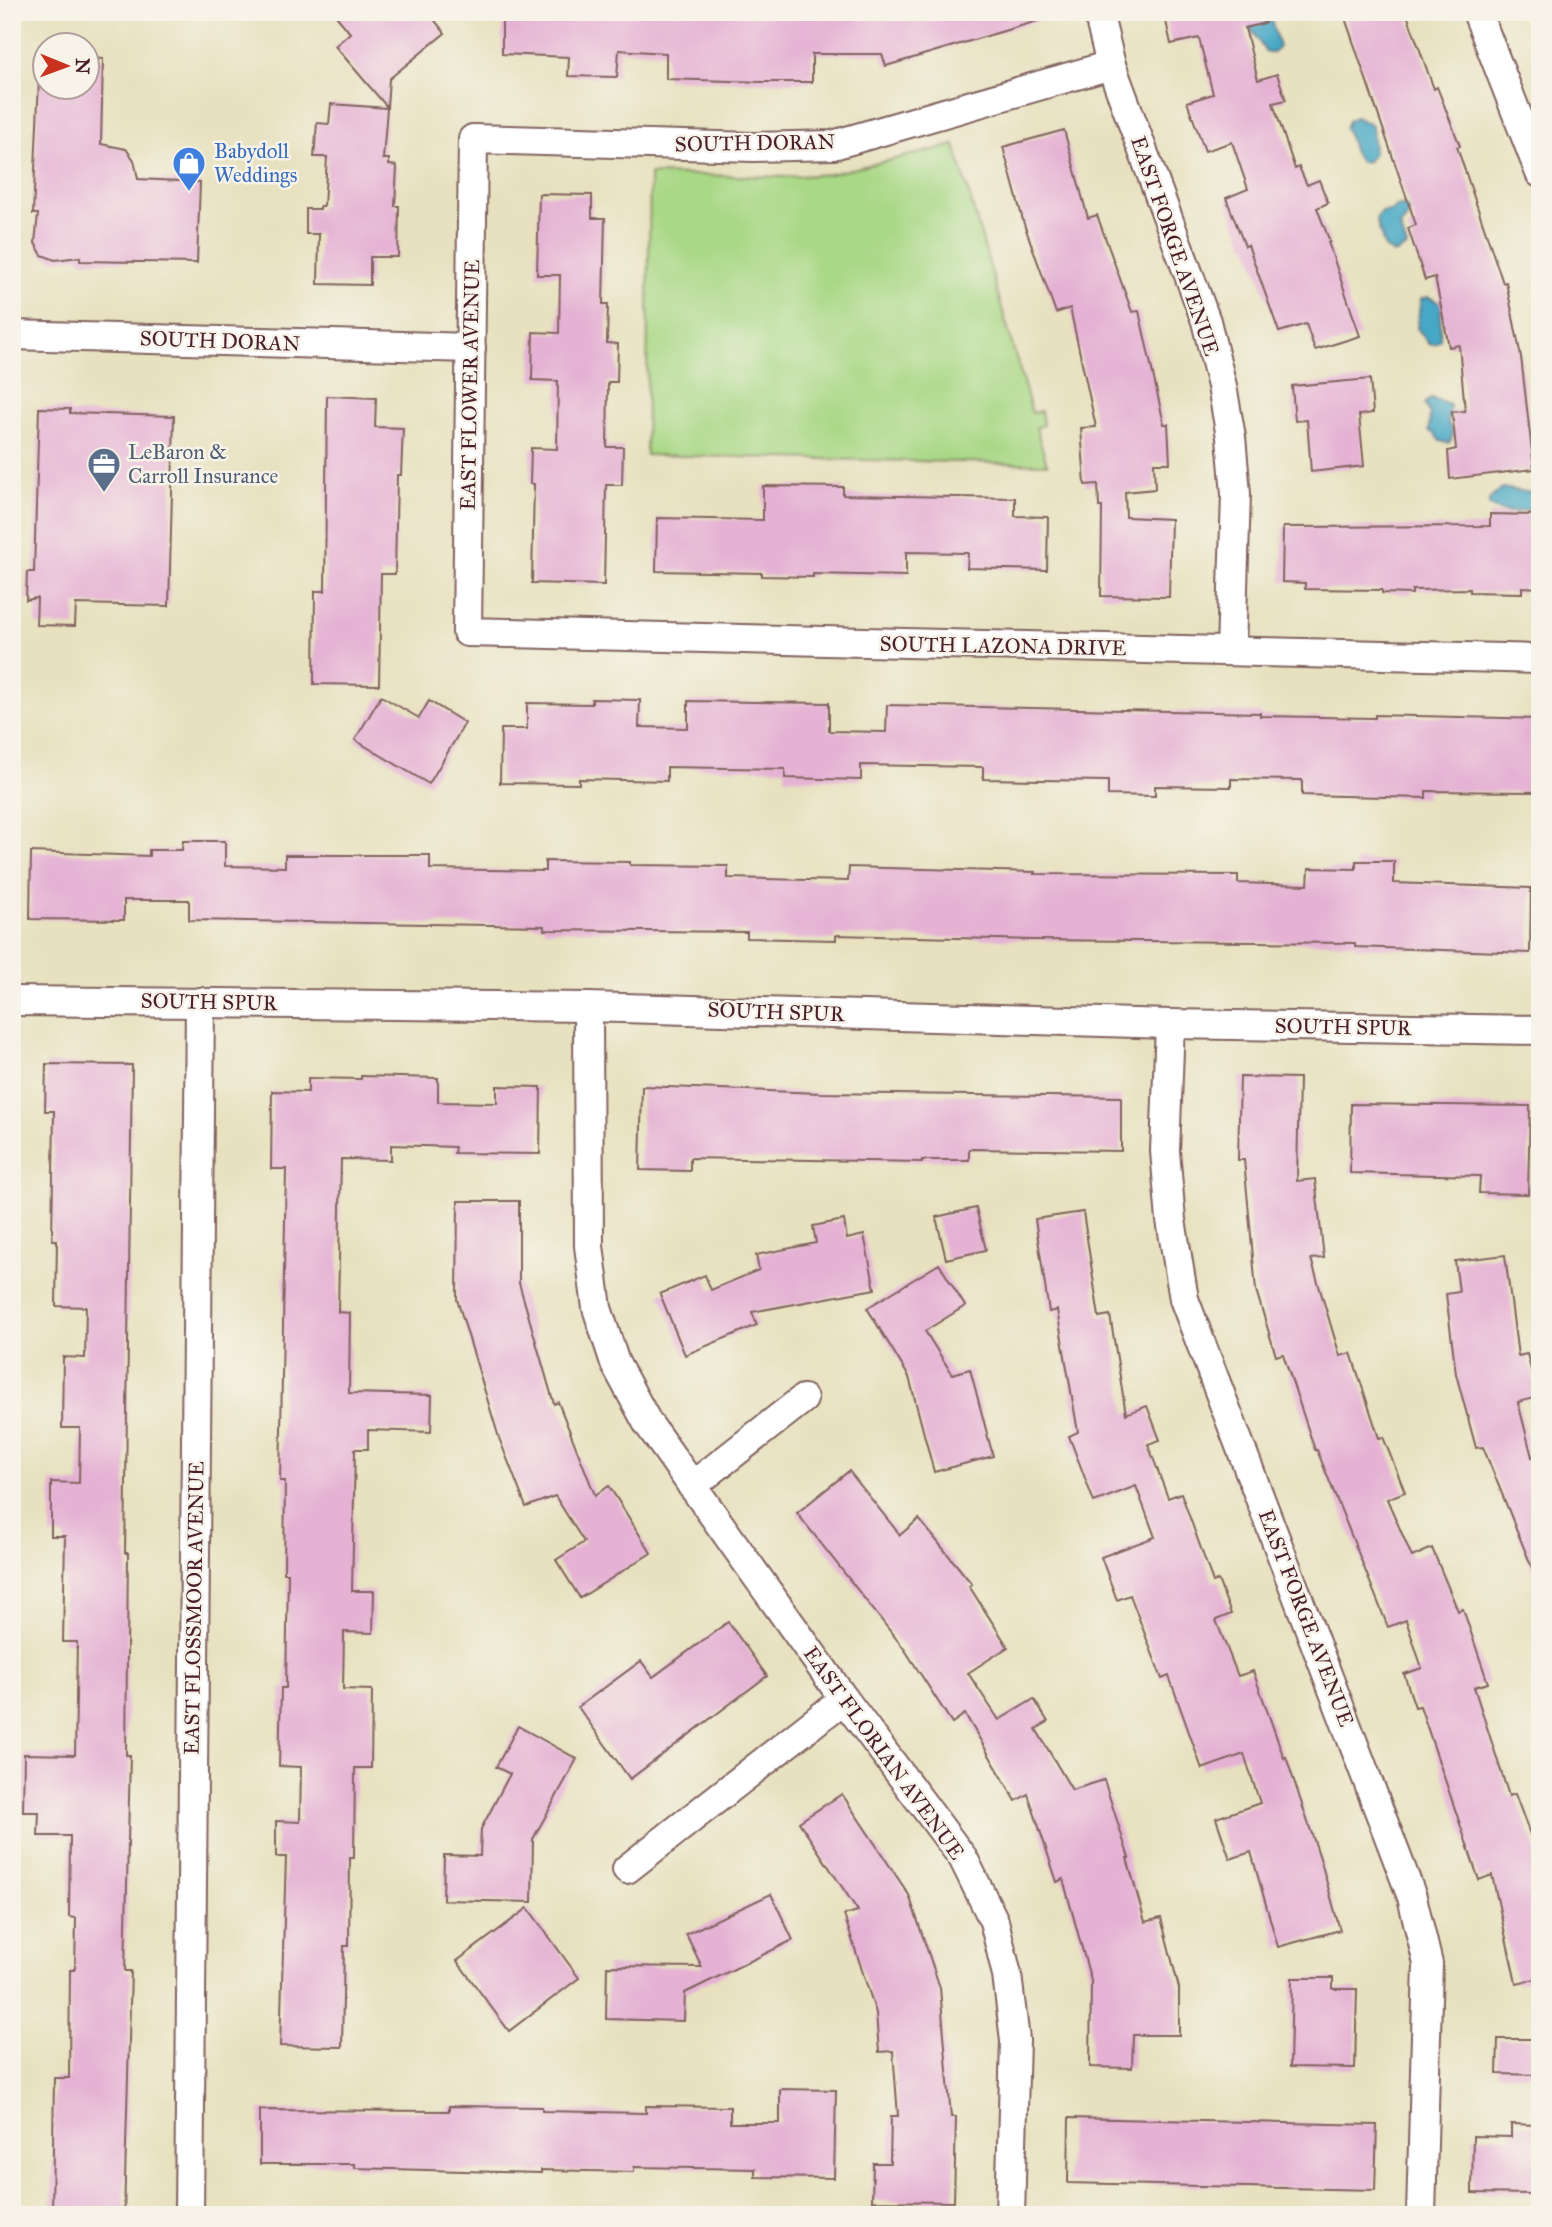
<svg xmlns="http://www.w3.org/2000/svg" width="1552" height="2227" font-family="'IM FELL Great Primer',serif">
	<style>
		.green { fill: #a9d886; stroke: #7a7c58; stroke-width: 2 }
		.water { fill: #46a8c5; stroke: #486478; stroke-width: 2 }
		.building { fill: #e5b2d4 }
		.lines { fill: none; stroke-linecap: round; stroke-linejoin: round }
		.minor-casing { stroke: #81635f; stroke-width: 32 }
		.minor { stroke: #fff; stroke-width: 28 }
		.labels { text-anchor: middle; stroke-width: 5; stroke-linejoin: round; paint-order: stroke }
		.street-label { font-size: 21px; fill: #4a1f2b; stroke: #f7f3e8 }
		.shop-label { font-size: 21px; fill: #366cbe; stroke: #f7f3e8; text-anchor: start }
		.service-label { font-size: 21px; fill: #4e5e75; stroke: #f7f3e8; text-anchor: start }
	</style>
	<rect width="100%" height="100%" fill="#f7f3e8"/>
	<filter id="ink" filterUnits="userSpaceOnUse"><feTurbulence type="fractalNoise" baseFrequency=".0143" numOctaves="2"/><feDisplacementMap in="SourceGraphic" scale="14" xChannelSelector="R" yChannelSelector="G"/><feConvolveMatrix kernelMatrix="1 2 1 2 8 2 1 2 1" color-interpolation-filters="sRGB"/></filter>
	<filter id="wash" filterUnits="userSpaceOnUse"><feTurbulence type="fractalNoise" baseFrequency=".00686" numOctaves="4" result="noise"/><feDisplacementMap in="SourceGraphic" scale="28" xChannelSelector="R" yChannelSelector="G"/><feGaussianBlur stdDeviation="1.57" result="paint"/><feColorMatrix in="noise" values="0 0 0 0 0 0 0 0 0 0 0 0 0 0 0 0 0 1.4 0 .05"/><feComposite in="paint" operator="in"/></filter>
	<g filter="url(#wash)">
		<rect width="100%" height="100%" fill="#e7e1bf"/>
		<polygon class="green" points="955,145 1032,413 1041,411 1043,425 1036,428 1047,464 646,455 650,174 785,177 830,174"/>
		<g class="water">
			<polygon points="1256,12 1269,12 1270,15 1279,47 1273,53 1265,51 1249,26"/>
			<path d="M1355 117 1372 125 1374 153 1368 161 1361 162C1350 153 1353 139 1345 128L1348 121Z"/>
			<path d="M1398 206H1405C1413 215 1405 219 1400 227L1407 247 1394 254 1385 248 1376 219 1381 212 1391 211Z"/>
			<path d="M1428 297 1441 303 1440 340 1434 344 1429 343 1417 328C1418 323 1420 301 1421 299Z"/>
			<path d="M1431 398 1450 405 1448 422C1451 430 1456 434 1449 443L1440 441 1434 433 1429 431 1430 414 1425 404Z"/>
			<path d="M1502 488 1533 493 1537 499 1536 508C1522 512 1500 515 1489 505V500Z"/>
		</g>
		<g id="blocks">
			<g class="building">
				<polygon points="333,12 428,12 445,33 389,79 387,107 335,46 350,33"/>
				<polygon points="502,12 1043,12 1044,19 886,66 882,54 812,54 812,82 763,82 666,79 666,53 619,50 617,77 568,76 569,57 502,54"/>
				<polygon points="1164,12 1264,12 1265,23 1245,28 1258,80 1277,74 1286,100 1273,103 1295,169 1299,167 1307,185 1319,180 1328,203 1317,208 1330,242 1328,242 1360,336 1315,350 1306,324 1279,332 1248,245 1245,246 1226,198 1248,189 1232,142 1205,151 1187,102 1213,94 1199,38 1171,44"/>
				<polygon points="1343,12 1406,12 1434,89 1437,87 1460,146 1457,147 1503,283 1506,282 1521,357 1534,469 1450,479 1448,451 1456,449 1452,412 1465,411 1459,345 1449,347 1435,277 1425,280 1408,228 1416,225"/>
				<polygon points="40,57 46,57 46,88 88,88 88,58 103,59 101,144 126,149 134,160 138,179 200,182 197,263 80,261 80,257 55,260 42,255 35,243 38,214 33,214"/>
				<polygon points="331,104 387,108 383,159 389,159 389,165 397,166 395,206 399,206 398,257 370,257 370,285 318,284 319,234 306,234 306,209 320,209 320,206 324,206 327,157 314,157 317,123 329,124"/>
				<polygon points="1064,130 1088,218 1097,215 1132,312 1139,311 1164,424 1168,424 1170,463 1154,463 1155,489 1125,492 1126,517 1171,519 1169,597 1101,596 1102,507 1099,507 1098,484 1085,485 1081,428 1096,427 1070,308 1056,313 1024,224 1003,147"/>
				<polygon points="539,194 592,195 592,218 605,218 603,304 608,304 607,343 618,344 617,382 608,382 607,447 623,447 622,485 606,485 604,585 532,583 534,484 530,484 531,448 557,449 558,381 532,380 533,332 559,333 560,275 537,275"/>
				<polygon points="1370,379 1373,413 1359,415 1364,466 1311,472 1307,420 1295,421 1292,386"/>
				<polygon points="327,396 376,398 375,427 403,428 401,475 397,475 395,574 381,574 379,685 314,684 315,591 325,591"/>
				<polygon points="39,408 70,409 70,413 174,416 169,606 76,604 75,626 36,625 37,598 26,600 27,572 34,572"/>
				<polygon points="763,486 843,487 843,495 1015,498 1015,516 1048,517 1047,570 967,568 968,553 906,552 906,576 813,574 813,577 762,576 762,573 656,571 657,518 763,520"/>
				<polygon points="1490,514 1540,515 1540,588 1522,587 1522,593 1470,592 1470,589 1412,590 1412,594 1382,593 1382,590 1305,589 1305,583 1282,582 1283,527 1490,526"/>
				<polygon points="381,696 419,718 429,701 465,723 429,784 355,740"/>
				<polygon points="592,699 640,700 639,727 688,728 688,701 829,703 829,731 886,732 887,705 1260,713 1260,716 1375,718 1375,715 1540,719 1540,792 1426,791 1426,798 1302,795 1302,780 1231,779 1231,787 1155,786 1155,796 1108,795 1108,781 983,779 983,767 861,765 861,780 785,778 785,769 667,767 667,781 579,779 579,784 500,783 501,729 527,729 527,703 592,704"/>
				<polygon points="183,841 225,841 225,866 285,867 285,855 430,855 430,869 545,871 545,861 630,862 630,865 728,866 728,878 848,881 849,867 1035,872 1034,874 1238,875 1238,883 1308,885 1309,868 1356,869 1356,861 1394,861 1394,883 1531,888 1530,953 1355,947 1355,943 1033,940 836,935 836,940 747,938 747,932 544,930 544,926 189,920 189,900 124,900 124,920 30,919 31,852 149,856 149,850 182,850"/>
				<polygon points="46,1064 132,1065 125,1553 128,1553 126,1755 130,1755 125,1971 131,1971 124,2215 52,2215 54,2078 69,2078 70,1970 75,1970 76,1918 69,1917 70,1836 38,1836 39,1812 23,1812 24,1754 75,1755 77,1642 63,1642 65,1536 51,1536 51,1482 79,1483 80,1428 62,1428 63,1357 85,1358 86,1307 56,1306 57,1240 52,1240 54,1111 45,1111"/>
				<polygon points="361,1076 438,1078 438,1102 497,1103 497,1086 541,1087 540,1154 454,1153 455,1147 391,1145 391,1160 341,1159 338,1312 350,1313 349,1393 432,1395 431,1432 368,1430 368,1449 355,1449 352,1591 374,1591 373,1633 344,1632 343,1689 372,1690 371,1768 355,1768 354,1858 350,1858 349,1946 344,1946 342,2047 280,2046 286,1857 276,1857 276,1821 300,1822 301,1767 279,1766 281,1688 286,1688 288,1573 284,1573 285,1481 280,1481 286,1169 271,1169 272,1091 308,1092 308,1078 361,1079"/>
				<polygon points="1240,1077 1299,1078 1297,1181 1315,1179 1324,1258 1311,1259 1340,1356 1351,1353 1379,1438 1383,1437 1405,1492 1387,1499 1412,1557 1432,1548 1458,1611 1463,1609 1488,1683 1474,1687 1509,1796 1515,1794 1540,1861 1540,1978 1516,1983 1492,1875 1479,1880 1420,1706 1415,1707 1404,1674 1422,1668 1406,1620 1388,1627 1317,1450 1315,1450 1283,1354 1276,1356 1256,1290 1244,1160 1238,1160"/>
				<polygon points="642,1086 821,1093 1121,1097 1121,1151 969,1149 969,1160 922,1160 922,1162 690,1158 690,1171 640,1170"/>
				<polygon points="1351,1104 1530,1106 1528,1194 1479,1193 1480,1176 1350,1173"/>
				<polygon points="458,1201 519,1201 519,1283 554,1404 558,1402 595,1495 609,1486 651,1553 580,1598 556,1560 584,1542 555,1496 526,1507 499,1438 457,1299"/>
				<polygon points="976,1208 986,1250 946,1259 936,1217"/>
				<polygon points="1083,1212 1099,1317 1110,1315 1126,1414 1147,1406 1160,1440 1148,1444 1168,1498 1181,1493 1213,1582 1218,1580 1231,1614 1216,1620 1238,1676 1253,1671 1284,1758 1286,1757 1320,1858 1340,1930 1278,1947 1251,1852 1230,1859 1216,1818 1260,1803 1244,1754 1202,1769 1169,1676 1162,1679 1130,1595 1117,1600 1101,1557 1155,1537 1136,1486 1094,1502 1069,1436 1078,1432 1057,1310 1049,1312 1035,1219"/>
				<polygon points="844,1220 847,1239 864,1235 875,1289 752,1312 757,1325 685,1355 660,1294 705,1275 711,1290 759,1270 756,1255 816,1243 813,1226"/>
				<polygon points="1505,1255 1518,1356 1527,1354 1538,1397 1518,1402 1532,1457 1540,1453 1539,1585 1483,1447 1476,1448 1456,1374 1446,1294 1459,1292 1455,1261"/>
				<polygon points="939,1264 965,1306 925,1331 952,1374 970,1369 993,1456 934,1472 909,1377 867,1308"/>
				<polygon points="849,1471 900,1535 919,1519 972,1584 969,1586 1008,1647 968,1673 999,1720 1034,1699 1048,1722 1036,1729 1072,1790 1104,1780 1129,1858 1127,1858 1145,1922 1161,1918 1179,1988 1179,2035 1133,2035 1132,2068 1090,2067 1091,1981 1063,1879 1057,1882 1028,1794 1016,1801 965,1714 952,1723 905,1650 797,1513"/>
				<polygon points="728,1622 767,1676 630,1779 578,1707 641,1661 653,1677"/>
				<polygon points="518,1726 577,1759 533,1839 532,1902 443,1900 444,1855 480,1856 481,1829 510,1774 496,1767"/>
				<polygon points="842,1794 909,1895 940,1988 951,2117 956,2117 954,2202 872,2201 873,2163 890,2163 891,2116 898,2116 893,2051 879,2052 876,2013 844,1915 858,1911 799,1822"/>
				<polygon points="771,1894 793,1940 685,1993 684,2021 606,2019 607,1966 702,1967 686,1934"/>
				<polygon points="528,1908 579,1978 509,2031 457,1961"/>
				<polygon points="1292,1978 1333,1978 1333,1989 1357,1989 1355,2068 1290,2067"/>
				<polygon points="1498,2039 1540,2039 1540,2075 1497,2074"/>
				<polygon points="780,2089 836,2090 834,2178 755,2177 755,2169 634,2167 634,2172 541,2170 541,2173 355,2168 355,2164 260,2164 260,2110 449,2111 449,2106 542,2107 542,2111 646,2113 646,2106 730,2107 730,2123 780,2123"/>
				<polygon points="1069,2118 1377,2125 1375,2190 1068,2183"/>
				<polygon points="1511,2124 1538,2125 1540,2194 1472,2193 1473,2136 1511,2137"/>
			</g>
		</g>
	</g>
	<g filter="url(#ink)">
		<use href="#blocks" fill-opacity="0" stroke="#81635f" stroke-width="2"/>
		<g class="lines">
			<defs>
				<g id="minor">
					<polyline points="1098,12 1111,65 1206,321 1222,386 1231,437 1236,494 1231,651"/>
					<polyline points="1477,12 1540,173"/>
					<polyline points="1111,65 833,145 754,147 473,139 467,632 1540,659"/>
					<polyline points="12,335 471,348"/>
					<polyline points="12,1001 588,1007 1170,1024 1540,1030"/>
					<polyline points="588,1007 589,1246 597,1308 615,1363 647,1422 844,1699 963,1858 994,1921 1007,1975 1015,2040 1010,2215"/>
					<polyline points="1170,1024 1165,1151 1171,1220 1184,1299 1412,1897 1428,1964 1421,2215"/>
					<polyline points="692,1486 803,1399"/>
					<polyline points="627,1869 844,1699"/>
					<polyline points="189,2215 200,1002"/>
				</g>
			</defs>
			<use href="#minor" class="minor-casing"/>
			<use href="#minor" class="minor"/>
		</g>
	</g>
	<defs>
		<symbol id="shop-pin" viewBox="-11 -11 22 30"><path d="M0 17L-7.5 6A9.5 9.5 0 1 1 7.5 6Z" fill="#3f7fe0" stroke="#f7f3e8"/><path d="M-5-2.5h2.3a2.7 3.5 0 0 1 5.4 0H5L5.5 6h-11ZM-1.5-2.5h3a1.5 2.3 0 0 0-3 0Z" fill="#fff"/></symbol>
		<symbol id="office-pin" viewBox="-11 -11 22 30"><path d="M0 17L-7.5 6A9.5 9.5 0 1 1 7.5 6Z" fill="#5c6f8a" stroke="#f7f3e8"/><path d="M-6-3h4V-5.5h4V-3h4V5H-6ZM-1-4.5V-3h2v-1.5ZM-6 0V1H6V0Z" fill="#fff"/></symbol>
	</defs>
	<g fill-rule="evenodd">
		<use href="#shop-pin" x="170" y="144" width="38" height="52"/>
		<use href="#office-pin" x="85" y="445" width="38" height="52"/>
	</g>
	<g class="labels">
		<g class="street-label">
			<text transform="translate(755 143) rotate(-1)" y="7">SOUTH DORAN</text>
			<text transform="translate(1175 246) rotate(71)" y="7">EAST FORGE AVENUE</text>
			<text transform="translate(220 341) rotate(2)" y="7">SOUTH DORAN</text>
			<text transform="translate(470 385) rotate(-89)" y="7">EAST FLOWER AVENUE</text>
			<text transform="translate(1003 646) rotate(1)" y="7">SOUTH LAZONA DRIVE</text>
			<text transform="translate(209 1002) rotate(1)" y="7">SOUTH SPUR</text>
			<text transform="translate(776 1012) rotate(2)" y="7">SOUTH SPUR</text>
			<text transform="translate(1343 1027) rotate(1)" y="7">SOUTH SPUR</text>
			<text transform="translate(194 1608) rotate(-89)" y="7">EAST FLOSSMOOR AVENUE</text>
			<text transform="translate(1306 1618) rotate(69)" y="7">EAST FORGE AVENUE</text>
			<text transform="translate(884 1753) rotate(54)" y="7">EAST FLORIAN AVENUE</text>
		</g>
		<g class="shop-label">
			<text x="214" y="158">Babydoll<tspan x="214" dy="24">Weddings</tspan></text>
		</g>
		<g class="service-label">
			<text x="128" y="459">LeBaron &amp;<tspan x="128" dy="24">Carroll Insurance</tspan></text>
		</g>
	</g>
	<rect width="1552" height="2227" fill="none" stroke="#f7f3e8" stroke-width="42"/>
	<g transform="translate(66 66) rotate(91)"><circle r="33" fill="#f7f3e8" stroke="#b29e9c" stroke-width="2"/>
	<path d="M0-5L12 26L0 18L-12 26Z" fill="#c8321e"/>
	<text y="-10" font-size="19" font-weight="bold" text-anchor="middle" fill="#4a1f2b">N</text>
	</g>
</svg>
